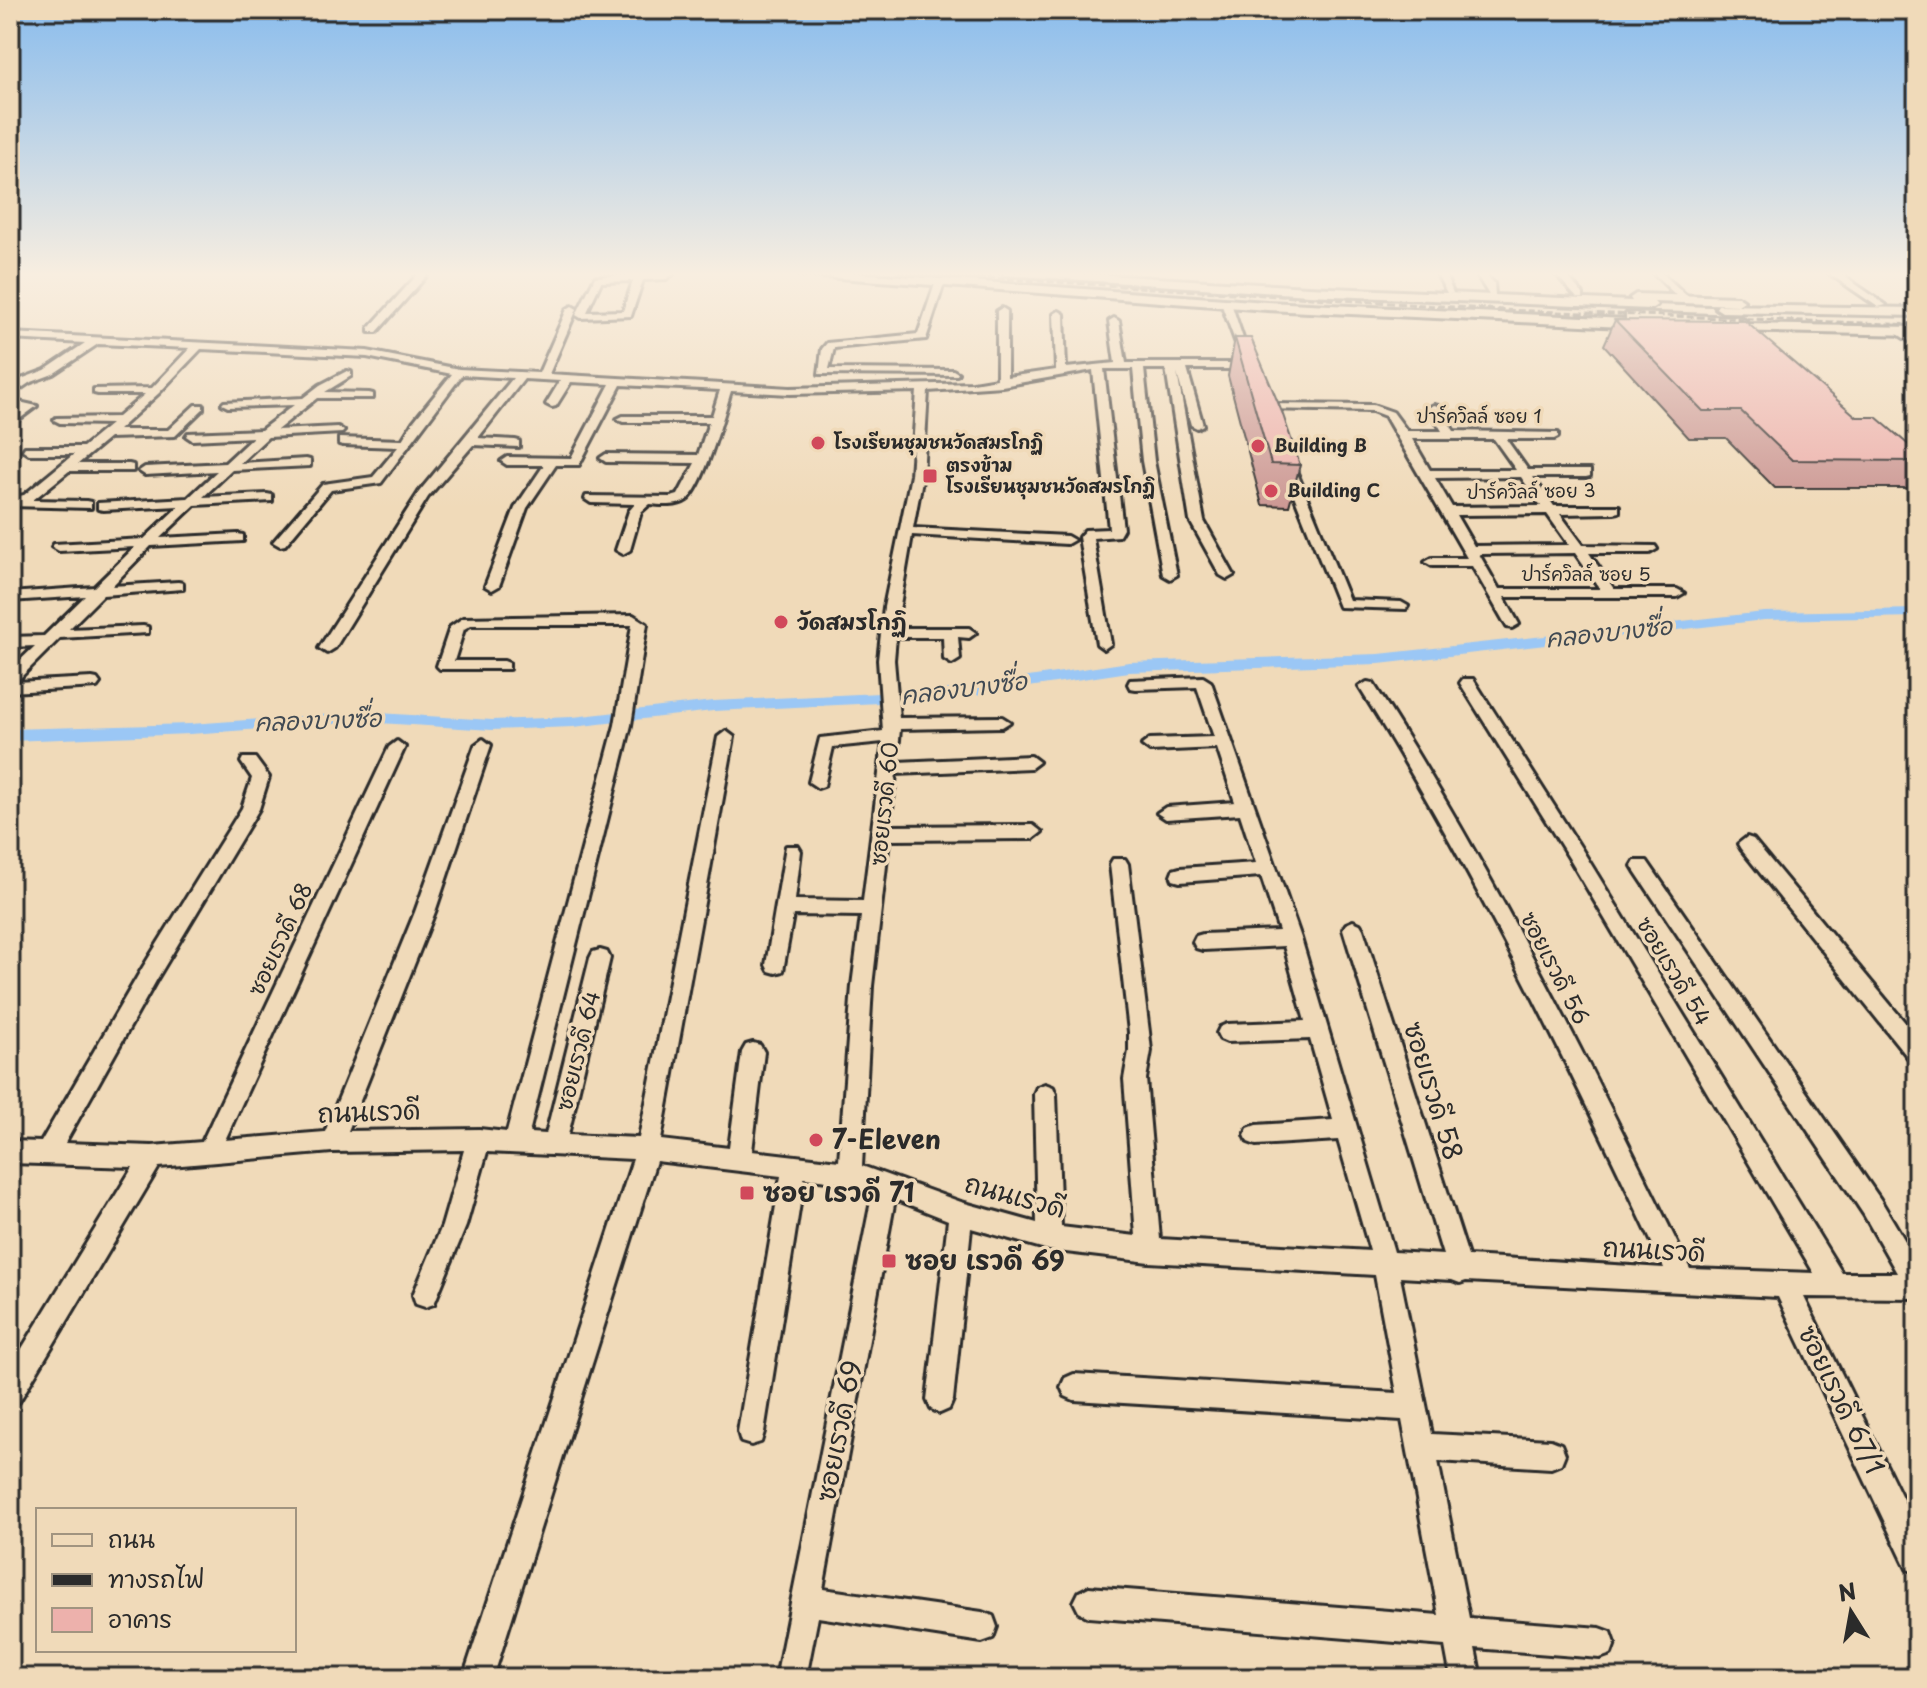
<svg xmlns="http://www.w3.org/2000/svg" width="1927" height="1688" font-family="'Playpen Sans','Playpen Sans Thai',sans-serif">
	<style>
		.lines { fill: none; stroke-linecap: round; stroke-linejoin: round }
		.canal { fill: #9bc7f5; fill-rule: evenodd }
		.minor-casing { stroke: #2b2b2b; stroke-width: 6 }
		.major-casing { stroke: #2b2b2b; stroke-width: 6 }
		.minor { fill: #f0dab9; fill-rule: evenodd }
		.major { fill: #f0dab9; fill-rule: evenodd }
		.rail { stroke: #2b2b2b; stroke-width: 3; stroke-dasharray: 7 3; stroke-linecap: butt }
		.wall { fill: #cc9894; stroke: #2b2b2b; stroke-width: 2 }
		.building { fill: #edb1ac; stroke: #2b2b2b; stroke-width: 2 }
		.poi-dot { fill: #d1495b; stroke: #f0dab9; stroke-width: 3 }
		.labels { text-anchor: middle; stroke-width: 7; stroke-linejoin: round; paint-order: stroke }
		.far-street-label { font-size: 18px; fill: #2b2b2b; stroke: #f0dab9 }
		.far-poi-label { font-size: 18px; font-weight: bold; fill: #2b2b2b; stroke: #f0dab9; text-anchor: start }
		.poi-label { font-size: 22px; font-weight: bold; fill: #2b2b2b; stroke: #f0dab9; text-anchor: start }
		.street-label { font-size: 22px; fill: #2b2b2b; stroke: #f0dab9 }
		.water-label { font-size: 24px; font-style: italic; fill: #414a53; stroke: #f0dab9 }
		.near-street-label { font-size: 26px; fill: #2b2b2b; stroke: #f0dab9 }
		.near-poi-label { font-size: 26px; font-weight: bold; fill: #2b2b2b; stroke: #f0dab9; text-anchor: start }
	</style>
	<rect width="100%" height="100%" fill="#f0dab9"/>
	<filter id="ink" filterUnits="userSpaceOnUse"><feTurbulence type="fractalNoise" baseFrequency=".0125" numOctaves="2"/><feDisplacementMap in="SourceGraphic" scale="16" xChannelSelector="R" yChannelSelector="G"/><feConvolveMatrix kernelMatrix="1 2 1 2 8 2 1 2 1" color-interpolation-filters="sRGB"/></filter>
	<g filter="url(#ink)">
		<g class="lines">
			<polygon class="canal" points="1917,609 1917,617 1764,620 1379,664 1129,672 943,700 713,711 573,727 492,730 363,722 190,734 10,741 10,729 190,724 363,712 492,720 573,717 713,701 943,690 1129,662 1379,654 1764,612"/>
			<defs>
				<g id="minor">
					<polygon points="420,272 430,272 377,332 369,332 369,328"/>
					<path d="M665 272H676L666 279 643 280 631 316 581 318 576 315 595 277ZM633 281 623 311 587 312 601 282Z"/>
					<polygon points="1436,272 1444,272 1453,293 1447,293"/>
					<polygon points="1475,272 1483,272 1494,283 1495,295 1489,295"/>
					<polygon points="1554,272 1563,272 1583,294 1583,298 1577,298"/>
					<polygon points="1652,272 1661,272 1689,298 1689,302 1683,302"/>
					<polygon points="1827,272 1838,272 1886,305 1878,307"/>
					<polygon points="936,281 944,283 926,339 834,348 829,369 953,370 958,373 957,375 819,374 822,349 827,343 918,334"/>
					<polygon points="1226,300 1231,303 1250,359 1241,357 1221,303"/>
					<path d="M572 306 577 309 549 374 790 388 973 383 997 379V311L1002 308 1007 311V377L1056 370 1054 314 1059 311 1064 314 1066 368 1115 363 1109 321 1114 318 1119 321 1126 363H1249L1254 366 1249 369H1187L1203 425 1197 428 1191 425 1177 373 1204 521 1234 575 1227 579 1220 575 1190 521 1166 369H1144L1154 461 1177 575 1170 579 1163 575 1142 461 1133 369H1104L1123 529 1119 536 1093 538 1111 644 1104 649 1097 644 1079 537 1085 530 1109 529 1093 370 1002 386 928 391 923 475 913 528 1067 536 1074 540 1067 544 912 535 896 628H969L976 633 969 638 958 637 960 659 952 664 944 659 943 637H896L894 660 899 718 1002 717 1010 722 1002 727 900 729 897 762 1031 756 1039 762 1031 768 896 774 890 826 1033 825 1042 832 1033 839 889 840 872 986 862 1166 961 1202 1037 1223 1034 1094 1037 1087 1045 1084 1053 1087 1056 1094 1061 1227 1136 1236 1124 1079 1129 1051V1032L1110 864 1113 859H1125L1128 864 1149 1032 1151 1051 1146 1079 1160 1239 1370 1251 1338 1140 1256 1145 1248 1142 1245 1135 1248 1128 1256 1125 1333 1120 1310 1039 1227 1042 1220 1039 1217 1033 1220 1027 1227 1024 1305 1021 1284 946 1203 950 1196 948 1193 942 1196 936 1203 934 1279 931 1261 876 1180 882 1173 880 1171 875 1173 870 1180 868 1256 863 1240 814 1166 819 1157 813 1166 807 1235 802 1217 748 1150 751 1142 745 1150 739 1214 737 1197 687 1136 689 1130 688 1128 684 1130 680 1203 677 1211 682 1301 938 1394 1252 1443 1255 1343 929 1346 924 1353 921 1360 924 1363 929 1468 1256 1664 1268C1570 1069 1476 873 1359 687L1367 682 1373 683C1494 870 1592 1069 1690 1269L1814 1273 1569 858 1460 683 1463 679H1473L1581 848 1842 1273H1897L1864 1215 1635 871 1632 866 1635 861H1647L1880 1199 1917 1261V1298L1804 1297 1917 1528V1573L1907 1569 1778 1297 1466 1281 1460 1283 1452 1280 1400 1277 1432 1434 1551 1440 1561 1444 1565 1454 1561 1464 1551 1468 1438 1461 1469 1618 1600 1628 1611 1632 1615 1643 1611 1654 1600 1658 1475 1648 1481 1678H1451L1445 1646 1089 1617 1079 1612 1074 1602 1079 1592 1089 1587 1439 1615 1402 1420 1074 1400 1065 1396 1061 1387 1065 1378 1074 1374 1397 1393 1375 1275 1149 1262 1049 1250 971 1228 953 1400 949 1409 940 1413 931 1409 927 1400 948 1220 895 1199 823 1589 982 1612 993 1616 997 1627 993 1638 982 1642 818 1617 806 1678H776L873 1191 850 1184 804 1178 764 1432 761 1442 751 1445 741 1442 738 1432 781 1176 656 1161 493 1678H463L633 1159 487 1152 466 1226 434 1304 425 1307 416 1304 413 1295 442 1226 464 1150 332 1152 159 1167 19 1402 10 1406V1368L133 1167 10 1163V1141L41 1142 143 967 242 808 252 778 241 762 243 758H255L269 777 259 809 157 979 65 1143 152 1146 202 1142 389 747 397 741 405 747 225 1140 325 1132 415 912 475 745 483 739 491 745 435 912 348 1131 479 1129 507 1132 615 725 632 625H471L464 629 454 661H504L509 663V669H440L437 666 450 627 463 618 633 615 647 624 631 725 529 1133 546 1134 590 958 593 952 600 950 607 952 610 958 568 1135 639 1138 718 737 726 731 734 737 661 1140 729 1148 742 1052 746 1045 753 1043 760 1045 764 1052 752 1151 839 1161 852 986 861 916 793 915 783 971 776 973 769 971 766 965 786 846H798L801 851 795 900 863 901 883 742 833 747 824 786 818 788 809 782 820 738 883 731 878 660 884 607 911 475 917 391 790 394 731 391C724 414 704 487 687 500 677 507 661 505 650 504L641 512 630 550 623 554 616 550 629 511 635 504 591 503 585 499 586 496 671 497 678 495 695 463 606 462 600 458 606 454 698 455 709 422H623L617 419 623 416H712L720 390 621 385 579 465H556L527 508 499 586 492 590 485 586 515 508 544 465H507L501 461 507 457 571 458 610 384 571 382 556 406 552 407 546 404 560 381 524 379 478 438 515 440 519 441V447L473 445 428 497 335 648 327 653 319 648 419 492 513 378 462 375 381 483 331 490 285 545 280 546 273 542 323 484 373 477 398 447 343 445 339 444V438L402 440 413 422 452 374 367 357 201 349 159 393 118 430H168L195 405H203V409L175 436 109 438 78 464H129L133 465V471H69L33 500 86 501 91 502V508L10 506V498L24 495 74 454H29L23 450 25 447H83L111 424 60 423 54 420 56 418 118 417 145 394H98L94 393V389L152 388 190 348 98 344 53 374 29 383 10 396V388L21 379 45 370 85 343 10 339V333L367 351 459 369 539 373 567 309Z"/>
					<polygon points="1896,329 1904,329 1917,338 1917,346 1896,333"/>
					<polygon points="347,371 351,372 351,376 325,392 369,393 373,394 373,398 317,398 277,430 338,427 344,431 342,433 268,437 240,463 306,459 310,460 310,466 232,470 203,497 267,494 272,495 272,501 195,505 160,538 238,534 243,535 243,541 151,546 112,586 178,582 183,583 183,589 103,595 69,629 143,626 148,627 148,633 60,638 16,682 92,678 97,679 100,683 97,687 10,692 10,670 35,646 10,647 10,637 44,636 85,596 10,601 10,593 94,587 135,547 59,551 52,547 54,544 144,539 179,506 103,510 98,509 98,503 188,498 217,471 145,475 139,471 145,467 225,463 253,437 192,440 186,436 188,433 261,430 294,405 228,407 222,404 224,402 303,398 320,385"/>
					<polygon points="10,400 37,406 10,426 10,417 21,408 10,406"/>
					<path d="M1266 404 1373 405 1393 412 1407 431H1442L1428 408 1434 405 1438 406 1454 431 1558 433V437L1554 439H1506L1528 470H1590V476L1586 477H1533L1554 506H1619V512L1614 513 1560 514 1583 545 1655 546 1657 549 1650 553H1589L1614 589H1677L1684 593 1677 597H1504L1519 624 1512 628 1507 627 1472 566H1432L1425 562 1432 558H1467L1385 416 1372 411 1262 409V405ZM1412 439H1494L1516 470H1430ZM1521 477 1541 506 1452 507 1435 478ZM1547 514 1569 545 1474 546 1456 515ZM1575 553 1600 589H1499L1479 554Z"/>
					<polygon points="1287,459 1293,463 1349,600 1401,602 1408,606 1406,609 1339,607 1281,463"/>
					<polygon points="1747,837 1753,839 1917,1037 1917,1062 1910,1060 1741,849 1738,844"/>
				</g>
				<g id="major">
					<polygon points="10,272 18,272 10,276"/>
					<polygon points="793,272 843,272 1267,302 1626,319 1626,314 1630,313 1740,317 1746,321 1744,324 1917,327 1917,335 1726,331 1720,327 1723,324 1648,321 1650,324 1644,328 1267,310 799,275"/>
					<polygon points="1000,272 1057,272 1309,287 1632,301 1630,298 1636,294 1738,297 1744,301 1738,305 1654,302 1657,305 1651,309 1309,295 1006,275"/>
					<polygon points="1718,305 1917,308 1917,316 1722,312 1716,308"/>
				</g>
			</defs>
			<use href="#minor" class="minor-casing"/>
			<use href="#major" class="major-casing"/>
			<use href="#minor" class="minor"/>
			<use href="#major" class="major"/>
			<polyline class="rail" points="898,272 1503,310 1917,325"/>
		</g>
		<g class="wall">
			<polygon points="1615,320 1857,417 1917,452 1917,476 1908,488 1775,488 1726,438 1689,438 1604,345"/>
			<polygon points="1235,338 1300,465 1289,506 1262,505 1228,376"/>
		</g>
		<g class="building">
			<polygon points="1615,320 1745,321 1857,417 1876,417 1917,452 1917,461 1792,460 1741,411 1703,411"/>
			<polygon points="1235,338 1251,338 1282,412 1300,465 1271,464"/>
		</g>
	</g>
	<linearGradient id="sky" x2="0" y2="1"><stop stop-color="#89bced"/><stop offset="0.54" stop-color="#f8eee0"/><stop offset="1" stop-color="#f8eee0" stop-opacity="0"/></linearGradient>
	<rect width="1927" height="508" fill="url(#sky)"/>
	<g class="poi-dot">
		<circle cx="818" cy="443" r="8"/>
		<circle cx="1258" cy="446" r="8"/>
		<rect x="922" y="468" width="16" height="16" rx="4"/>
		<circle cx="1271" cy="491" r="8"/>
		<circle cx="781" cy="622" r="8"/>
		<circle cx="816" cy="1140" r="8"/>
		<rect x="739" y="1185" width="16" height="16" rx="4"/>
		<rect x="881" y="1253" width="16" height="16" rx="4"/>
	</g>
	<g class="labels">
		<g class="far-street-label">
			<text x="1479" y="423">ปาร์ควิลล์ ซอย 1</text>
			<text transform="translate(1531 492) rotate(-1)" y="6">ปาร์ควิลล์ ซอย 3</text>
			<text x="1586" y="581">ปาร์ควิลล์ ซอย 5</text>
		</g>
		<g class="far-poi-label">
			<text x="834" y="449">โรงเรียนชุมชนวัดสมรโกฏิ</text>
			<text x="1274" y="452">Building B</text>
			<text x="946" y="472">ตรงข้าม<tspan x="946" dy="21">โรงเรียนชุมชนวัดสมรโกฏิ</tspan></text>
			<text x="1287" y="497">Building C</text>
		</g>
		<g class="poi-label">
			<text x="797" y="630">วัดสมรโกฏิ</text>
		</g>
		<g class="street-label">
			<text transform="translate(884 804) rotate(-84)" y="8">ซอยเรวดี 60</text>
			<text transform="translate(280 939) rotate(-65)" y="8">ซอยเรวดี 68</text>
			<text transform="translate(1555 968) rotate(63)" y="8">ซอยเรวดี 56</text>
			<text transform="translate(1674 971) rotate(59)" y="8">ซอยเรวดี 54</text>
			<text transform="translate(578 1051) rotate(-76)" y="8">ซอยเรวดี 64</text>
		</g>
		<g class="water-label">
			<text transform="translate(1609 633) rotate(-6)" y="8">คลองบางซื่อ</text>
			<text transform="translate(964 689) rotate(-7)" y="8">คลองบางซื่อ</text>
			<text transform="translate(318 721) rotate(-2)" y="8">คลองบางซื่อ</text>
		</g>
		<g class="near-street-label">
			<text transform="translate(1433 1091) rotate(73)" y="9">ซอยเรวดี 58</text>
			<text transform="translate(369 1112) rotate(-2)" y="9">ถนนเรวดี</text>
			<text transform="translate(1015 1196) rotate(15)" y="9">ถนนเรวดี</text>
			<text transform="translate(1654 1250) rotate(3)" y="9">ถนนเรวดี</text>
			<text transform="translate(1841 1400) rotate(64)" y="9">ซอยเรวดี 67/1</text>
			<text transform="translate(839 1431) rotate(-79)" y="9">ซอยเรวดี 69</text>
		</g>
		<g class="near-poi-label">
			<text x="832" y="1149">7-Eleven</text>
			<text x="763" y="1202">ซอย เรวดี 71</text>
			<text x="905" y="1270">ซอย เรวดี 69</text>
		</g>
	</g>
	<rect width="1927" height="1688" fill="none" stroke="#f0dab9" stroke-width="40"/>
	<rect x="20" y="20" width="1887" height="1648" fill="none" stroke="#2b2b2b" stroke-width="3" filter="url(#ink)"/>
	<rect x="36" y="1508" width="260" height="144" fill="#f0dab9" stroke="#a19480" stroke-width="2"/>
	<rect x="52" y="1534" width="40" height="12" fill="#f0dab9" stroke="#a19480" stroke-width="2"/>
	<text x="108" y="1548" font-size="24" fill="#2b2b2b">ถนน</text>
	<rect x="52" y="1574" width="40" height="12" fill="#2b2b2b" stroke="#a19480" stroke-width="2"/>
	<text x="108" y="1588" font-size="24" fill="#2b2b2b">ทางรถไฟ</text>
	<rect x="52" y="1608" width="40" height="24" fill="#edb1ac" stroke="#a19480" stroke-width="2"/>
	<text x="108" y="1628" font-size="24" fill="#2b2b2b">อาคาร</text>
	<g transform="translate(1851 1612) rotate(349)" stroke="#f0dab9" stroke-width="6" paint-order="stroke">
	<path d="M0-6L14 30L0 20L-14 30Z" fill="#2b2b2b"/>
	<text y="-12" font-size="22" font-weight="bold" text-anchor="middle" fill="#2b2b2b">N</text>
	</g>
</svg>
